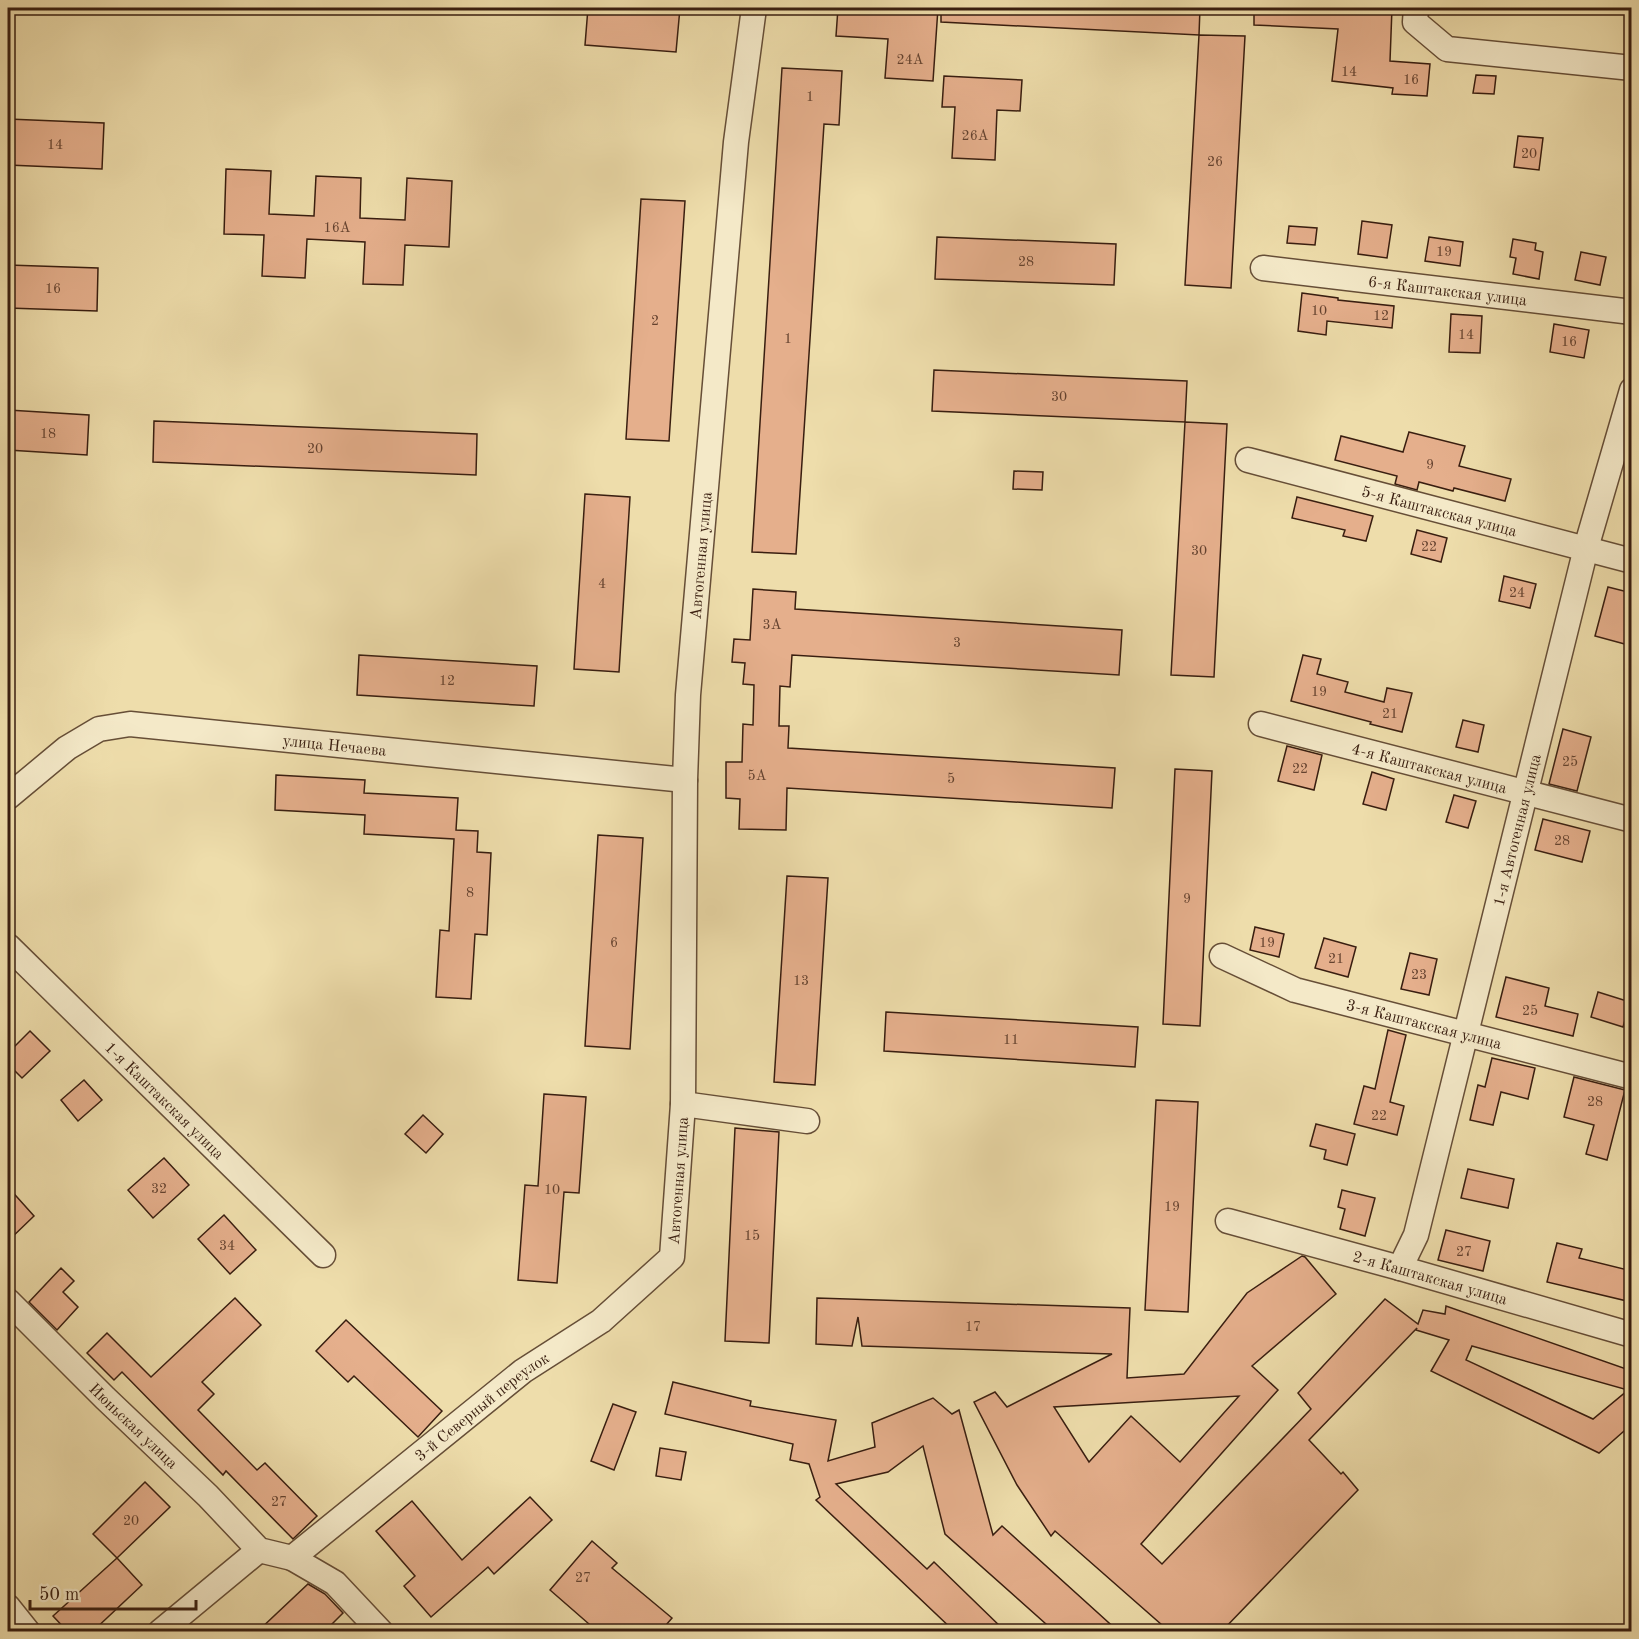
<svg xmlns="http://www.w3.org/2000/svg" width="1639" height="1639" font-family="'Old Standard TT',serif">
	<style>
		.building { fill: #e5af8c; stroke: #391e10; stroke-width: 1.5; fill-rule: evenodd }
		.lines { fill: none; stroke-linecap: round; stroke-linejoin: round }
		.minor-casing { stroke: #664e37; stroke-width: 27 }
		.minor { stroke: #f4e9c8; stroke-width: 24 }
		.labels { text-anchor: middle; stroke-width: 5; stroke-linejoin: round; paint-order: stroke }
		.number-label { font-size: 14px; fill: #64422f }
		.street-label { font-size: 16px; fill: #391e10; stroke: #f4e9c8 }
	</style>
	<rect width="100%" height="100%" fill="#eeddab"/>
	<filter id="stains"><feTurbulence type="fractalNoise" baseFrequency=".00333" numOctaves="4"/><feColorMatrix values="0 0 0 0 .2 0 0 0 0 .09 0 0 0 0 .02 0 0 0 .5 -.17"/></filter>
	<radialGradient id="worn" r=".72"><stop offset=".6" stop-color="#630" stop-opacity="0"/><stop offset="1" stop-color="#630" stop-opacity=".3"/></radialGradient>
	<g class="building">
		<polygon points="588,8 680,8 676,52 585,45"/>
		<polygon points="838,8 938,8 933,81 885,78 888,39 836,36"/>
		<polygon points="941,8 1200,8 1199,35 941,22"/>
		<polygon points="1254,8 1392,8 1390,61 1430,64 1427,96 1392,94 1393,88 1332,81 1338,29 1254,25"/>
		<polygon points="1199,35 1245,36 1231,288 1185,285"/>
		<polygon points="782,68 842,71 839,125 824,124 796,554 752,552"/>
		<polygon points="1476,75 1496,76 1494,94 1473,93"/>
		<polygon points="944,76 1022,80 1020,111 997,110 995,160 952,158 955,107 942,107"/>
		<polygon points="8,119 104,123 102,169 8,165"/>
		<polygon points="1518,136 1543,138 1539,170 1514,167"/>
		<polygon points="226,169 271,171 269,214 314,216 316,176 361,178 360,218 405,220 407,178 452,181 449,247 405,245 403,285 363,284 365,242 307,239 305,278 262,276 264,235 224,234"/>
		<polygon points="641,199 685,201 669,441 626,439"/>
		<polygon points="1362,221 1392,225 1387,258 1358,254"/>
		<polygon points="1289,226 1317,228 1315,245 1287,243"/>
		<polygon points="937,237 1116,244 1114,285 935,279"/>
		<polygon points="1429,237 1463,242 1460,266 1425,261"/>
		<polygon points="1513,239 1536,243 1535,250 1543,252 1539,279 1513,274 1516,258 1510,257"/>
		<polygon points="1581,252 1606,257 1600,285 1575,280"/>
		<polygon points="8,265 98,268 97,311 8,308"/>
		<polygon points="1302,293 1338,298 1338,300 1394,306 1392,328 1327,321 1326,335 1298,331"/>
		<polygon points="1451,314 1482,316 1480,353 1449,352"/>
		<polygon points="1554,324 1589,330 1584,358 1550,352"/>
		<polygon points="934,370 1187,381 1185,422 932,411"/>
		<polygon points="8,410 89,415 87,455 8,450"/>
		<polygon points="154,421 477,434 476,475 153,462"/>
		<polygon points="1185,422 1227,424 1214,677 1171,675"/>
		<polygon points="1409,432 1465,446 1459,466 1511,479 1505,501 1454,488 1453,491 1419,482 1417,490 1395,484 1397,476 1335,460 1341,436 1403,452"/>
		<polygon points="1014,471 1043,472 1042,490 1013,489"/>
		<polygon points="585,494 630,497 619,672 574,669"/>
		<polygon points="1297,497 1373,516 1366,541 1343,536 1345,530 1292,518"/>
		<polygon points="1417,530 1447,538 1441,562 1411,554"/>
		<polygon points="1504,576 1536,584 1530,608 1499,601"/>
		<polygon points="1608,587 1632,593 1632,646 1595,636"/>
		<polygon points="753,589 796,592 795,609 1122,630 1119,675 792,655 790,687 780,686 779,726 789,726 788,748 1115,768 1112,808 787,788 786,830 739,829 740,799 726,798 726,762 742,762 743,724 753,725 754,685 743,684 745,663 732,662 734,639 750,640"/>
		<polygon points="359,655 537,666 534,706 357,695"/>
		<polygon points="1303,655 1321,659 1317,674 1348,682 1345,692 1384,702 1387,688 1412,693 1402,732 1370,724 1371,722 1291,701"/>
		<polygon points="1463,720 1484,725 1478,752 1456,747"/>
		<polygon points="1563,729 1591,737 1577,791 1549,784"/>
		<polygon points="1287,746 1322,755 1314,790 1278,781"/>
		<polygon points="1175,769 1212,771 1200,1026 1163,1024"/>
		<polygon points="1372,772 1394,779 1386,810 1363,804"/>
		<polygon points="276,775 365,780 364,793 458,798 456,830 478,831 477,852 491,853 487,935 475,934 471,999 436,997 440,930 449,931 454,839 364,834 365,815 275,810"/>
		<polygon points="1454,795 1476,801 1468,828 1446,822"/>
		<polygon points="1543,819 1590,831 1582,862 1535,850"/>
		<polygon points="598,835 643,838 630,1049 585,1046"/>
		<polygon points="787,876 828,878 815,1085 774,1082"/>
		<polygon points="1255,927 1284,934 1279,957 1250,950"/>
		<polygon points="1324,938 1356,947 1348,977 1315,968"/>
		<polygon points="1410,953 1437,959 1429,995 1401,989"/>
		<polygon points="1506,977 1549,988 1545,1006 1578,1014 1573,1036 1496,1017"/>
		<polygon points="1598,992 1630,1002 1623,1027 1591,1017"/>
		<polygon points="886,1012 1138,1027 1135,1067 884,1051"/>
		<polygon points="1388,1030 1406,1035 1390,1102 1404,1106 1397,1135 1354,1124 1364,1086 1375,1089"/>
		<polygon points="30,1031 50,1051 22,1078 8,1064 8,1053"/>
		<polygon points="1492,1058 1535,1068 1528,1099 1501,1092 1493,1125 1470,1120 1478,1085 1485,1087"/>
		<polygon points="1574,1077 1625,1090 1607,1160 1586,1154 1594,1125 1564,1117"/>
		<polygon points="84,1080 102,1100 78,1121 61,1100"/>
		<polygon points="544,1094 586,1097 579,1193 564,1192 557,1283 518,1280 525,1185 538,1186"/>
		<polygon points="1156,1100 1198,1102 1188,1312 1145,1310"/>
		<polygon points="423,1115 443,1134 426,1153 405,1134"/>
		<polygon points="1316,1124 1355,1134 1347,1165 1324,1159 1326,1150 1310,1146"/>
		<polygon points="735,1128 779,1132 769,1343 725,1341"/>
		<polygon points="164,1158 189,1185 153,1218 128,1190"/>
		<polygon points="1468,1169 1514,1179 1508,1208 1461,1198"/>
		<polygon points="8,1187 34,1216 8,1241"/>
		<polygon points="1342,1190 1375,1198 1365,1236 1340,1229 1345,1209 1338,1207"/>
		<polygon points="224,1215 256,1250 230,1274 198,1239"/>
		<polygon points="1446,1230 1490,1241 1483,1271 1438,1260"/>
		<polygon points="1557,1243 1582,1249 1579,1258 1632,1271 1632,1284 1627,1301 1547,1282"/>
		<path d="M1302 1256 1305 1257 1336 1294 1252 1366 1278 1390 1141 1544 1162 1564 1311 1409 1298 1393 1385 1299 1418 1324 1423 1310 1445 1314 1446 1306 1632 1371V1424L1599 1453 1431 1371 1449 1340 1416 1330 1417 1328 1309 1440 1341 1474 1343 1472 1358 1490 1221 1632H1170L1055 1531 1051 1536 1017 1485 974 1402 995 1392 1007 1407 1112 1354 862 1346 858 1317 852 1346 816 1344 817 1298 1130 1308 1127 1378 1184 1374 1247 1293ZM1472 1346 1628 1390 1593 1419 1466 1360ZM1239 1396 1180 1462 1131 1416 1089 1462 1054 1407Z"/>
		<polygon points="61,1268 74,1281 63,1292 78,1307 57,1330 29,1302"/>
		<polygon points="235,1298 261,1325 202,1382 214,1394 198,1410 257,1470 265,1463 317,1516 293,1539 226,1471 223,1475 122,1372 114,1380 87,1353 107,1333 151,1377"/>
		<polygon points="346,1320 442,1411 418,1437 354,1376 348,1382 316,1351"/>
		<polygon points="673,1382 751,1401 750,1406 836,1420 828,1461 875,1447 872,1423 933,1398 952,1414 959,1410 993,1535 1002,1526 1119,1632 1055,1632 945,1534 923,1446 888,1472 836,1484 927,1569 934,1562 1006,1632 955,1632 816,1500 820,1497 809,1464 790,1460 793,1444 665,1414"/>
		<polygon points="613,1404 636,1412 614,1470 591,1461"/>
		<polygon points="660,1448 686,1452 681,1480 656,1476"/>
		<polygon points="145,1482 170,1507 117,1558 93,1534"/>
		<polygon points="530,1497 552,1520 494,1574 488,1567 431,1617 404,1586 415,1576 376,1531 412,1501 462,1560"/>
		<polygon points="592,1541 617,1563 612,1568 672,1618 660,1632 582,1632 589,1624 550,1590"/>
		<polygon points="117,1558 142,1585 92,1632 68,1632 53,1616"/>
		<polygon points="308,1584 325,1594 343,1613 324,1632 257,1632"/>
	</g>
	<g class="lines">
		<defs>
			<g id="minor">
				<polyline points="1416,8 1415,22 1447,49 1632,68"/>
				<path id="s1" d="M1263 268 1632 312"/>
				<path id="s2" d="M1248 460 1632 561"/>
				<path id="s3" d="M1261 724 1632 820"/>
				<path id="s4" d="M8 797 67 748 99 729 130 724 685 780"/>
				<path id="s5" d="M8 946 323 1255"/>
				<path id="s6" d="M1222 956 1295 990 1632 1077"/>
				<polyline points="683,1104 807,1121"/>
				<path id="s7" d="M1228 1221 1400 1268 1632 1335"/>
				<path id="s8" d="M1400 1268 1416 1235 1586 548 1632 390"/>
				<path id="s9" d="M8 1301 105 1398 208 1496 259 1550 292 1558 335 1583 381 1632"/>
				<path id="s10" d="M292 1558 523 1371 601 1321 672 1257 683 1104 685 780 688 695 736 142 754 8"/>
				<polyline points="8,1607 28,1632"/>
				<polyline points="160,1632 259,1550"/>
			</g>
		</defs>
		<use href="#minor" class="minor-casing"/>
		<use href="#minor" class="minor"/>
	</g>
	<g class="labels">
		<g class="number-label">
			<text x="910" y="64">24А</text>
			<text x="1349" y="76">14</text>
			<text x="1411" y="84">16</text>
			<text x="810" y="101">1</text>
			<text x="975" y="140">26А</text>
			<text x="55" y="149">14</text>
			<text x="1529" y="158">20</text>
			<text x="1215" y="166">26</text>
			<text x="337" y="232">16А</text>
			<text x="1444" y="256">19</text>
			<text x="1026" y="266">28</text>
			<text x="53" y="293">16</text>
			<text x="1319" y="315">10</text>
			<text x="1381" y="320">12</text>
			<text x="655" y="325">2</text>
			<text x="1466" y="339">14</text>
			<text x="788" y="343">1</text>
			<text x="1569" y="346">16</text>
			<text x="1059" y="401">30</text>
			<text x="48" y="438">18</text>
			<text x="315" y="453">20</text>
			<text x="1430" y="469">9</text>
			<text x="1429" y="551">22</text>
			<text x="1199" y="555">30</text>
			<text x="602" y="588">4</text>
			<text x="1517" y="597">24</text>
			<text x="772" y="629">3А</text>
			<text x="957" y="647">3</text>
			<text x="447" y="685">12</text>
			<text x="1319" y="696">19</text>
			<text x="1390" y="718">21</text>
			<text x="1570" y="766">25</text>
			<text x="1300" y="773">22</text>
			<text x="757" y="780">5А</text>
			<text x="951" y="783">5</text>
			<text x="1562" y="845">28</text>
			<text x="470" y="897">8</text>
			<text x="1187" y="903">9</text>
			<text x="614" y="947">6</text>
			<text x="1267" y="947">19</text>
			<text x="1336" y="963">21</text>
			<text x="1419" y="979">23</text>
			<text x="801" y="985">13</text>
			<text x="1530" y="1015">25</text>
			<text x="1011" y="1044">11</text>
			<text x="1595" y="1106">28</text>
			<text x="1379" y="1120">22</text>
			<text x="159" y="1193">32</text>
			<text x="552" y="1194">10</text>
			<text x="1172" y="1211">19</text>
			<text x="752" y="1240">15</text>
			<text x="227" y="1250">34</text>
			<text x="1464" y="1256">27</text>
			<text x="973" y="1331">17</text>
			<text x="279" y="1506">27</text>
			<text x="131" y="1525">20</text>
			<text x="583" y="1582">27</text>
		</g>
		<g class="street-label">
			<text dy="6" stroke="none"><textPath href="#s1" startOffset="186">6-я Каштакская улица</textPath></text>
			<text dy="6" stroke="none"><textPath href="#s2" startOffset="198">5-я Каштакская улица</textPath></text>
			<text dy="6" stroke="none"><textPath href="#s10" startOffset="1188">Автогенная улица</textPath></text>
			<text dy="6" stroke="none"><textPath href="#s4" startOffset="351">улица Нечаева</textPath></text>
			<text dy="6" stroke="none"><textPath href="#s3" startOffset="174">4-я Каштакская улица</textPath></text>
			<text dy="6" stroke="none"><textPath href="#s8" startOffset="454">1-я Автогенная улица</textPath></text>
			<text dy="6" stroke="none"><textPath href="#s6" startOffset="214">3-я Каштакская улица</textPath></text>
			<text dy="6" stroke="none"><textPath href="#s5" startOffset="220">1-я Каштакская улица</textPath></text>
			<text dy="6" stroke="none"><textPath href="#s10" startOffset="562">Автогенная улица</textPath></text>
			<text dy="6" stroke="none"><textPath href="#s7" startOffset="210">2-я Каштакская улица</textPath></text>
			<text dy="6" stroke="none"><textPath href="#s10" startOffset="243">3-й Северный переулок</textPath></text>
			<text dy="6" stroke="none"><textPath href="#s9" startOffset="177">Июньская улица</textPath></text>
		</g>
	</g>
	<rect width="1639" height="1639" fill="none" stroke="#eeddab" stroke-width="30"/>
	<rect x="9" y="9" width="1621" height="1621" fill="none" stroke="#391e10" stroke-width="3"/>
	<rect x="15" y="15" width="1609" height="1609" fill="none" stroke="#391e10" stroke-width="1.5"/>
	<path d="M30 1600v9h166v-9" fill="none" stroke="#391e10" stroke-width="3"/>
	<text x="39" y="1600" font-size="18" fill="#391e10" stroke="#f4e9c8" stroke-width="4.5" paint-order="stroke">50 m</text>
	<rect width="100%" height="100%" filter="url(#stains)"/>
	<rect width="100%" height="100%" fill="url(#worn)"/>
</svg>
